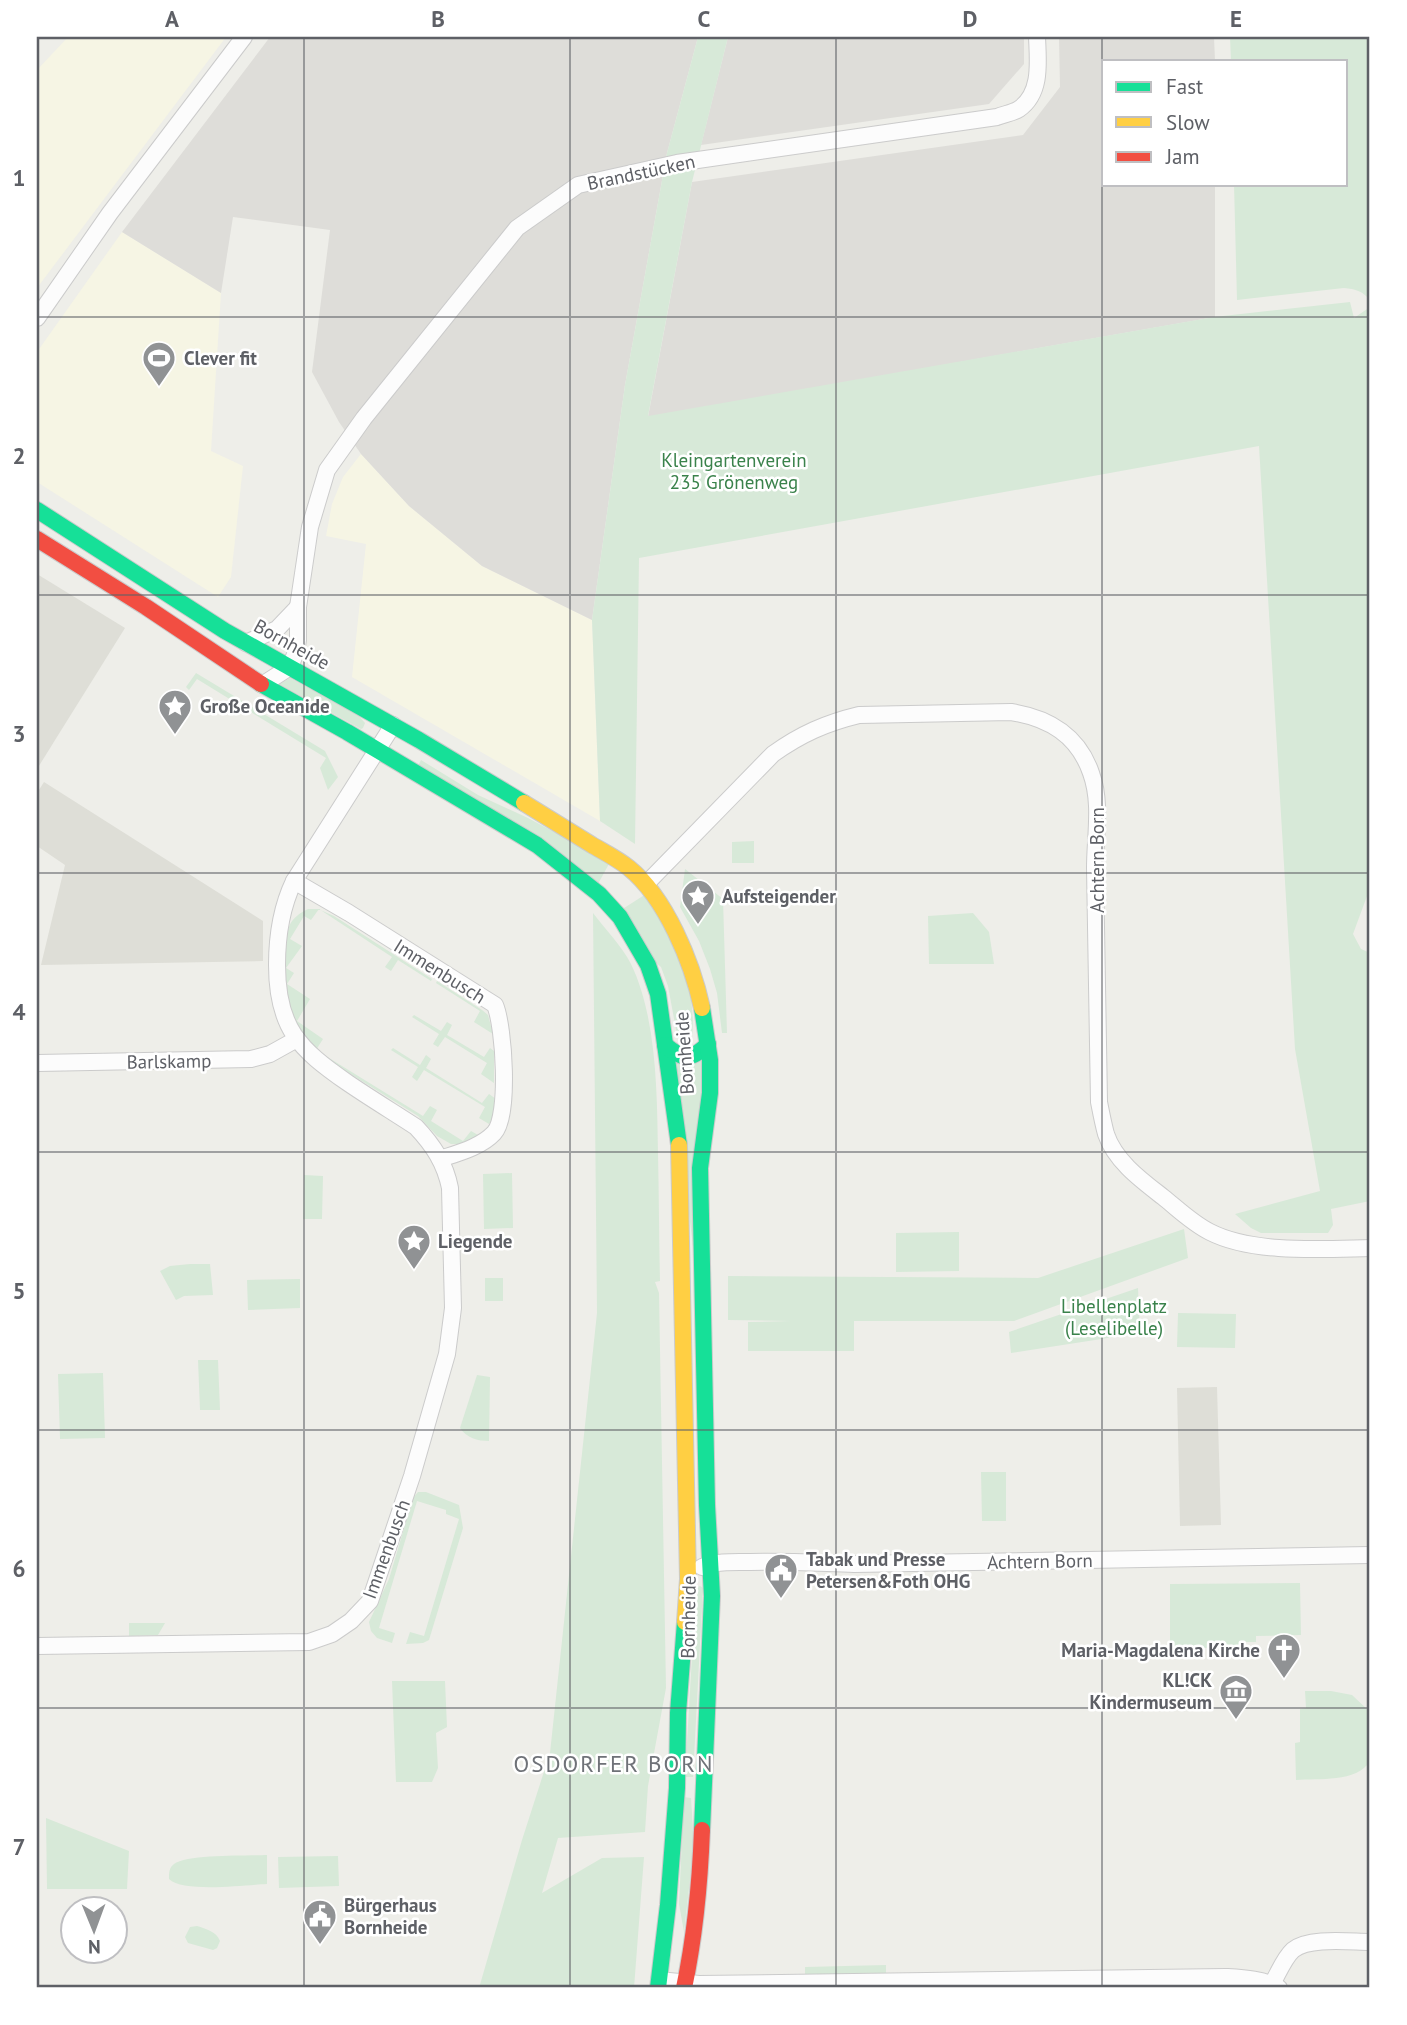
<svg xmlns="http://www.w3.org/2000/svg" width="1407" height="2025" font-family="'PT Sans',sans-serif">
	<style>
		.commercial { fill: #f6f5e4 }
		.industrial { fill: #deddd9 }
		.education { fill: #deded7 }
		.green { fill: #d7e9d8 }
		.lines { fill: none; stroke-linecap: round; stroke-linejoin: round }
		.street-casing { stroke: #cbcbcb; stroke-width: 18 }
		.fast-casing { stroke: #cbcbcb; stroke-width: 18 }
		.slow-casing { stroke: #cbcbcb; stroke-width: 18 }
		.jam-casing { stroke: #cbcbcb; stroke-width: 18 }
		.street { stroke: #fcfcfc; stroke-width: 16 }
		.fast { stroke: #16e098; stroke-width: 16 }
		.slow { stroke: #ffcf43; stroke-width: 16 }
		.jam { stroke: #f24e42; stroke-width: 16 }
		.grid { fill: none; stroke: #5e6066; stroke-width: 2; stroke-opacity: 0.55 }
		.labels { text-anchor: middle; stroke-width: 5; stroke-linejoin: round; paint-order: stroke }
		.street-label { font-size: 19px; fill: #5e6066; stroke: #fff }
		.poi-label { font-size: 19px; font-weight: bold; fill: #5e6066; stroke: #fff; text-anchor: start }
		.park-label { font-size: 19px; fill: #3a824b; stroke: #fff }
		.quarter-label { font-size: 23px; letter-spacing: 2px; fill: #6f7278; stroke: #fff }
		.neatline { fill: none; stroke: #5e6066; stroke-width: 2.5 }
		.grid-label { font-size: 23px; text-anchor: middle; font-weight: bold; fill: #5e6066 }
	</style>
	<rect width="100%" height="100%" fill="#eeeee9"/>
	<g class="commercial">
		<polygon points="68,37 226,37 37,288 37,70"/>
		<polygon points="122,232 221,293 211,451 243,466 231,577 218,597 37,482 37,352"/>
		<polygon points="361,454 409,506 482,566 592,620 600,821 352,677 366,544 326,536 332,504 343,477"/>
	</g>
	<g class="industrial">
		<polygon points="270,37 698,37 667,153 625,385 592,620 482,566 409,506 361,454 339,422 312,372 330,230 233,217 221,293 122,232"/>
		<polygon points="728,37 1024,37 1024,64 989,104 701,145"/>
		<polygon points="1059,37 1214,37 1215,61 1104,61 1104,184 1215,184 1215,317 648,417 692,182 1023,135 1060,87"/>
	</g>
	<g class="education">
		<polygon points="37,574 125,628 37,769"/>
		<polygon points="44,782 263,921 263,961 41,965 65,865 37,846 37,793"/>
		<polygon points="1217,1387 1221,1525 1180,1526 1177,1388"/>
	</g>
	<g class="green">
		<polygon points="698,37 728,37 692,182 648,416 1214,317 1350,302 1354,318 1370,307 1370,888 1353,934 1361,949 1370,953 1370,1201 1331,1209 1333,1225 1328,1233 1261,1233 1251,1228 1235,1214 1320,1191 1295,1049 1259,446 639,558 635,844 600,821 592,620 625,385 667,153"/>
		<path d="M1230 37H1370V301C1364 291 1355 289 1344 288L1237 300 1234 184H1346V61H1231Z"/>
		<polygon points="196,673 325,751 338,777 328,790 320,768 326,758 197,679 189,690 186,687"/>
		<polygon points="290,678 358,715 365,723 363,728 361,729 279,684"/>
		<polygon points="421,760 478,795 528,818 610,862 598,884 418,766"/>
		<polygon points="754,841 754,863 732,863 732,842"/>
		<polygon points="685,869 723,899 727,1033 722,1033 717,993 710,969 699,941 680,907"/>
		<path d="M646 894C671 940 698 982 692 1037L687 1041 681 1040 677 1035 668 986 661 967 648 956 621 910Z"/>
		<path d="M308 909H318L334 916 432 979 431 981 398 960 391 971 385 967 392 957 319 909 311 920 304 916 290 939 302 946 286 968 294 973 287 984 310 999 297 1021 323 1039 316 1050 423 1116 430 1106 437 1110 431 1121 463 1141 471 1131 478 1135 464 1144H451L437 1136 418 1116 328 1060C312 1047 300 1032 292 1013 285 996 282 944 289 927 292 918 300 913 308 909Z"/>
		<path d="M593 913C605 929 622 946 631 964 657 1018 657 1094 658 1153 659 1196 659 1238 660 1281L655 1282 659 1293 666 1688 648 1786 645 1832 558 1838 542 1893 602 1858 644 1857 634 1988H479L522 1840 550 1753 597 1313Z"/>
		<polygon points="973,913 989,932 994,964 929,964 928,916"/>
		<polygon points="437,981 482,1010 488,1015 493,1034 474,1022 480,1011 436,983"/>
		<polygon points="414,1015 441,1031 447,1022 452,1025 447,1035 484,1057 490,1048 494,1051 494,1083 481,1074 487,1063 445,1037 438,1047 433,1044 439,1034 412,1017"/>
		<polygon points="393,1048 420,1065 426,1055 431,1059 426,1068 482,1103 489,1094 496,1099 495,1112 489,1124 479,1118 485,1107 424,1070 417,1081 412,1077 418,1067 391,1050"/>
		<polygon points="703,1061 697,1280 671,1062"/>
		<polygon points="512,1173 513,1228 484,1229 483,1174"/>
		<polygon points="304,1175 323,1176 322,1219 303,1219"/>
		<polygon points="1184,1229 1188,1258 1014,1321 854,1321 854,1351 748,1351 748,1322 791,1321 728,1320 728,1276 1038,1278"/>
		<polygon points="959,1232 959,1271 896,1272 896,1233"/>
		<polygon points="190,1264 210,1264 213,1295 184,1296 176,1300 160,1271 170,1266"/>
		<rect x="485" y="1278" width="18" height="23"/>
		<polygon points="300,1279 300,1308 248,1310 247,1280"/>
		<polygon points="1138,1288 1140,1333 1011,1353 1009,1332"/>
		<polygon points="1178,1313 1236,1314 1235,1348 1177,1347"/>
		<polygon points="198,1360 218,1360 220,1410 200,1410"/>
		<polygon points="103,1373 105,1438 60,1439 58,1374"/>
		<path d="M477 1375 490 1377 489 1441C477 1441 467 1438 460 1428Z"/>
		<polygon points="981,1472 1006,1472 1006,1521 982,1521"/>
		<polygon points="418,1492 426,1492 459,1505 463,1528 429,1640 423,1643 406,1644 410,1632 424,1636 459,1519 446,1514 446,1510 417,1501 379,1628 395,1633 392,1643 377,1638 371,1631 369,1622 389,1579 413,1498"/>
		<polygon points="1300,1583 1301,1635 1256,1636 1256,1642 1239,1642 1239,1647 1203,1648 1203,1654 1170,1655 1170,1584"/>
		<polygon points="700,1586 703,1588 693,1777 685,1777 696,1587"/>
		<polygon points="129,1623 165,1623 158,1635 129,1636"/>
		<polygon points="392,1681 445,1681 447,1727 436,1733 438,1768 432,1782 396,1782"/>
		<path d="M1305 1691H1331L1352 1695 1370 1712V1761C1357 1783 1318 1778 1296 1780L1295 1743 1300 1742V1709L1306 1708Z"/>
		<polygon points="684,1797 691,1798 694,1844 684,1932 679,1904"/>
		<polygon points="46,1818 129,1851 127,1889 47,1889"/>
		<path d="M267 1855V1884C245 1885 183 1893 169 1879 169 1872 169 1868 174 1864 187 1854 249 1856 267 1855Z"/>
		<polygon points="338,1856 339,1886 279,1888 278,1857"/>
		<path d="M197 1926C206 1929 216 1931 220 1941L217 1948 213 1950 188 1943 185 1937 190 1927Z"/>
		<polygon points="886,1965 886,1977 805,1977 805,1967"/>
	</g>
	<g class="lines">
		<defs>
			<g id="street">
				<polyline points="37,318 110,213 244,37"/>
				<polyline points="246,643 277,629 298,607"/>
				<path d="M262 685 290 667 296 652 298 640V607L310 527 327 470 364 418 517 228 578 185 677 163 997 117C1004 114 1013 113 1019 109 1042 93 1038 62 1037 37"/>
				<path d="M294 881 349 913 495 1005C504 1026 510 1116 494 1133 481 1147 458 1153 440 1159"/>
				<path d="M646 884 773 754C801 734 826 723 859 715L1011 712C1049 718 1078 735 1091 773 1102 803 1095 836 1095 868 1096 946 1098 1024 1099 1102 1101 1112 1103 1123 1106 1134 1115 1161 1141 1180 1163 1197 1178 1209 1192 1223 1210 1232 1253 1254 1323 1249 1370 1248"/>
				<polyline points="37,1063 251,1059 270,1054 297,1039"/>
				<path d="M702 1567C717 1561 734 1562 750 1562 785 1561 819 1563 854 1564L1370 1555"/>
				<path d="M37 1646 309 1642 332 1634 351 1621 370 1601 412 1476 447 1354 453 1308 450 1188C445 1163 433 1145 416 1127 393 1112 370 1098 348 1083 299 1049 277 1028 277 965 277 935 281 908 294 881L393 725"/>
				<path d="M659 1980 699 1984 1226 1977C1243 1978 1264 1979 1279 1988"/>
				<path d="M1272 1984C1278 1974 1284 1958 1293 1950 1309 1937 1350 1942 1370 1942"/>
			</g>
			<g id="fast">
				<polyline points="37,510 225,631 419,740 524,803"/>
				<polyline points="261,684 347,732 537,845 599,894 620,917 648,965 658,994 679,1145"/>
				<path d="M665 1045C683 1060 691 1061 708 1044"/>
				<polyline points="702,1830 712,1596 707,1505 700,1168 710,1093 710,1060 702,1008"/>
				<polyline points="658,1988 668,1905 677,1788 678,1713 685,1622"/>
			</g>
			<g id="slow">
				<path d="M524 803C547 817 569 831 592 845 604 852 618 859 629 868 666 898 692 962 702 1008"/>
				<polyline points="679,1145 688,1579 685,1622"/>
			</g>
			<g id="jam">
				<polyline points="37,539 146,607 261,684"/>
				<path d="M684 1988C695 1936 700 1883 702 1830"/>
			</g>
		</defs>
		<use href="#street" class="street-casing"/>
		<use href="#fast" class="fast-casing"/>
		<use href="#slow" class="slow-casing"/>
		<use href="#jam" class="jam-casing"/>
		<use href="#street" class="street"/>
		<use href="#fast" class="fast"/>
		<use href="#slow" class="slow"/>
		<use href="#jam" class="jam"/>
	</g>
	<path class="grid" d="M304 37V1988M570 37V1988M836 37V1988M1102 37V1988M37 317H1370M37 595H1370M37 873H1370M37 1152H1370M37 1430H1370M37 1708H1370"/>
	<defs>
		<symbol id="stadium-pin" viewBox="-11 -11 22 30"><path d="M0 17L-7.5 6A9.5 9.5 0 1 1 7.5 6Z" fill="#909294" stroke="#fff"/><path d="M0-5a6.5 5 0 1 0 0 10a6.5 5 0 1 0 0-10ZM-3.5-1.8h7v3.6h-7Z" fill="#fff"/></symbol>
		<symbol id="sight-pin" viewBox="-11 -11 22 30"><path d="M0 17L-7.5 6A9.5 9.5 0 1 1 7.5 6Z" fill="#909294" stroke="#fff"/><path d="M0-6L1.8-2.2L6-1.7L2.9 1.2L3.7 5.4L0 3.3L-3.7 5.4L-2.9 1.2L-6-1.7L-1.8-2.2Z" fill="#fff"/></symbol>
		<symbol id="civic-pin" viewBox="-11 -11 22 30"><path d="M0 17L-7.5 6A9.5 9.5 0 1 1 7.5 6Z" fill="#909294" stroke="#fff"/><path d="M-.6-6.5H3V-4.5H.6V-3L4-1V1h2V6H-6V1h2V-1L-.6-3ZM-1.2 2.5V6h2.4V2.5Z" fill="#fff"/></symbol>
		<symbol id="church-pin" viewBox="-11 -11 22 30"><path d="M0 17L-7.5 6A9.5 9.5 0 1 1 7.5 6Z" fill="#909294" stroke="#fff"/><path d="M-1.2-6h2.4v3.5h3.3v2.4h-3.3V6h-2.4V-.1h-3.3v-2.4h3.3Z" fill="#fff"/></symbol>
		<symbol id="museum-pin" viewBox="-11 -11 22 30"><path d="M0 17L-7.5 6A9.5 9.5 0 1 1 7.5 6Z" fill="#909294" stroke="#fff"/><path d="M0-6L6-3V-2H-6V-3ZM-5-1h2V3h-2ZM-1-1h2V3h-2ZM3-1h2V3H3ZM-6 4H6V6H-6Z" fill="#fff"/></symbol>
	</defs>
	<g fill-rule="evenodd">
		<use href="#stadium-pin" x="140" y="339" width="38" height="52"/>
		<use href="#sight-pin" x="156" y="687" width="38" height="52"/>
		<use href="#sight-pin" x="679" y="877" width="38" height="52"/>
		<use href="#sight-pin" x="395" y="1222" width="38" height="52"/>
		<use href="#civic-pin" x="762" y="1551" width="38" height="52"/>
		<use href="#church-pin" x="1265" y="1631" width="38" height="52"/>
		<use href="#museum-pin" x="1217" y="1672" width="38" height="52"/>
		<use href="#civic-pin" x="301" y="1897" width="38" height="52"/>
	</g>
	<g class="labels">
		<g class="street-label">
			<text transform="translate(641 172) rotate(-12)" y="7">Brandstücken</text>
			<text transform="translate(292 644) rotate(29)" y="7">Bornheide</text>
			<text transform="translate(1097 860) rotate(-90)" y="7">Achtern Born</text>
			<text transform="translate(440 971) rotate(32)" y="7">Immenbusch</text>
			<text transform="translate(684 1053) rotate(-94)" y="7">Bornheide</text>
			<text transform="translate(169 1061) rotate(-1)" y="7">Barlskamp</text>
			<text transform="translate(386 1549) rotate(-70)" y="7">Immenbusch</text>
			<text transform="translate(1040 1561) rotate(-1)" y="7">Achtern Born</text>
			<text transform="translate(688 1617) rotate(-89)" y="7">Bornheide</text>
		</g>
		<g class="poi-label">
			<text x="184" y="365">Clever fit</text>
			<text x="200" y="713">Große Oceanide</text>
			<text x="722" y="903">Aufsteigender</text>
			<text x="438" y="1248">Liegende</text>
			<text x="806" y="1566">Tabak und Presse<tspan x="806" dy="22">Petersen&amp;Foth OHG</tspan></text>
			<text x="1260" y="1657" text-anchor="end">Maria-Magdalena Kirche</text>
			<text x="1212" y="1687" text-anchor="end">KL!CK<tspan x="1212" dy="22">Kindermuseum</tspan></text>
			<text x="344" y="1912">Bürgerhaus<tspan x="344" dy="22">Bornheide</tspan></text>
		</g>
		<g class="park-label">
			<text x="734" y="467">Kleingartenverein<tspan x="734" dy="22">235 Grönenweg</tspan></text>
			<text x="1114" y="1313">Libellenplatz<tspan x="1114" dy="22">(Leselibelle)</tspan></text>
		</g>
		<g class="quarter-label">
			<text x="614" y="1772">OSDORFER BORN</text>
		</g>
	</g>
	<rect width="1407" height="2025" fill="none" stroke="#ffffff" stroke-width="77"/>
	<rect x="1102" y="60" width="245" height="126" fill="#ffffff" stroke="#bfbfc2" stroke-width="2"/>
	<rect x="1116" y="82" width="35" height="10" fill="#16e098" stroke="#bfbfc2" stroke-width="2"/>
	<text x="1166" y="94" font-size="21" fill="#5e6066">Fast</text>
	<rect x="1116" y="117" width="35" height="10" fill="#ffcf43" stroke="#bfbfc2" stroke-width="2"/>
	<text x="1166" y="130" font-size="21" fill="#5e6066">Slow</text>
	<rect x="1116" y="152" width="35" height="10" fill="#f24e42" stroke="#bfbfc2" stroke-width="2"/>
	<text x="1166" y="164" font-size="21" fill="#5e6066">Jam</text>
	<g transform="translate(94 1930) rotate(179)"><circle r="33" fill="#ffffff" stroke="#bfbfc2" stroke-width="2"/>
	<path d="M0-5L12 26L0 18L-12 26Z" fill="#909294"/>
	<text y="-10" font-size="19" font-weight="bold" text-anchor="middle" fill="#5e6066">N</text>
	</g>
	<rect x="38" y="38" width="1330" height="1948" class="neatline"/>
	<g class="grid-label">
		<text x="172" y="27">A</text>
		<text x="438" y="27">B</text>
		<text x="704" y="27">C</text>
		<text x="970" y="27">D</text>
		<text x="1236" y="27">E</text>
		<text x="19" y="186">1</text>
		<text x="19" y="464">2</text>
		<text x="19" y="742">3</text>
		<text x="19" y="1020">4</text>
		<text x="19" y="1299">5</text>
		<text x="19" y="1577">6</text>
		<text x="19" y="1855">7</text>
	</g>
</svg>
